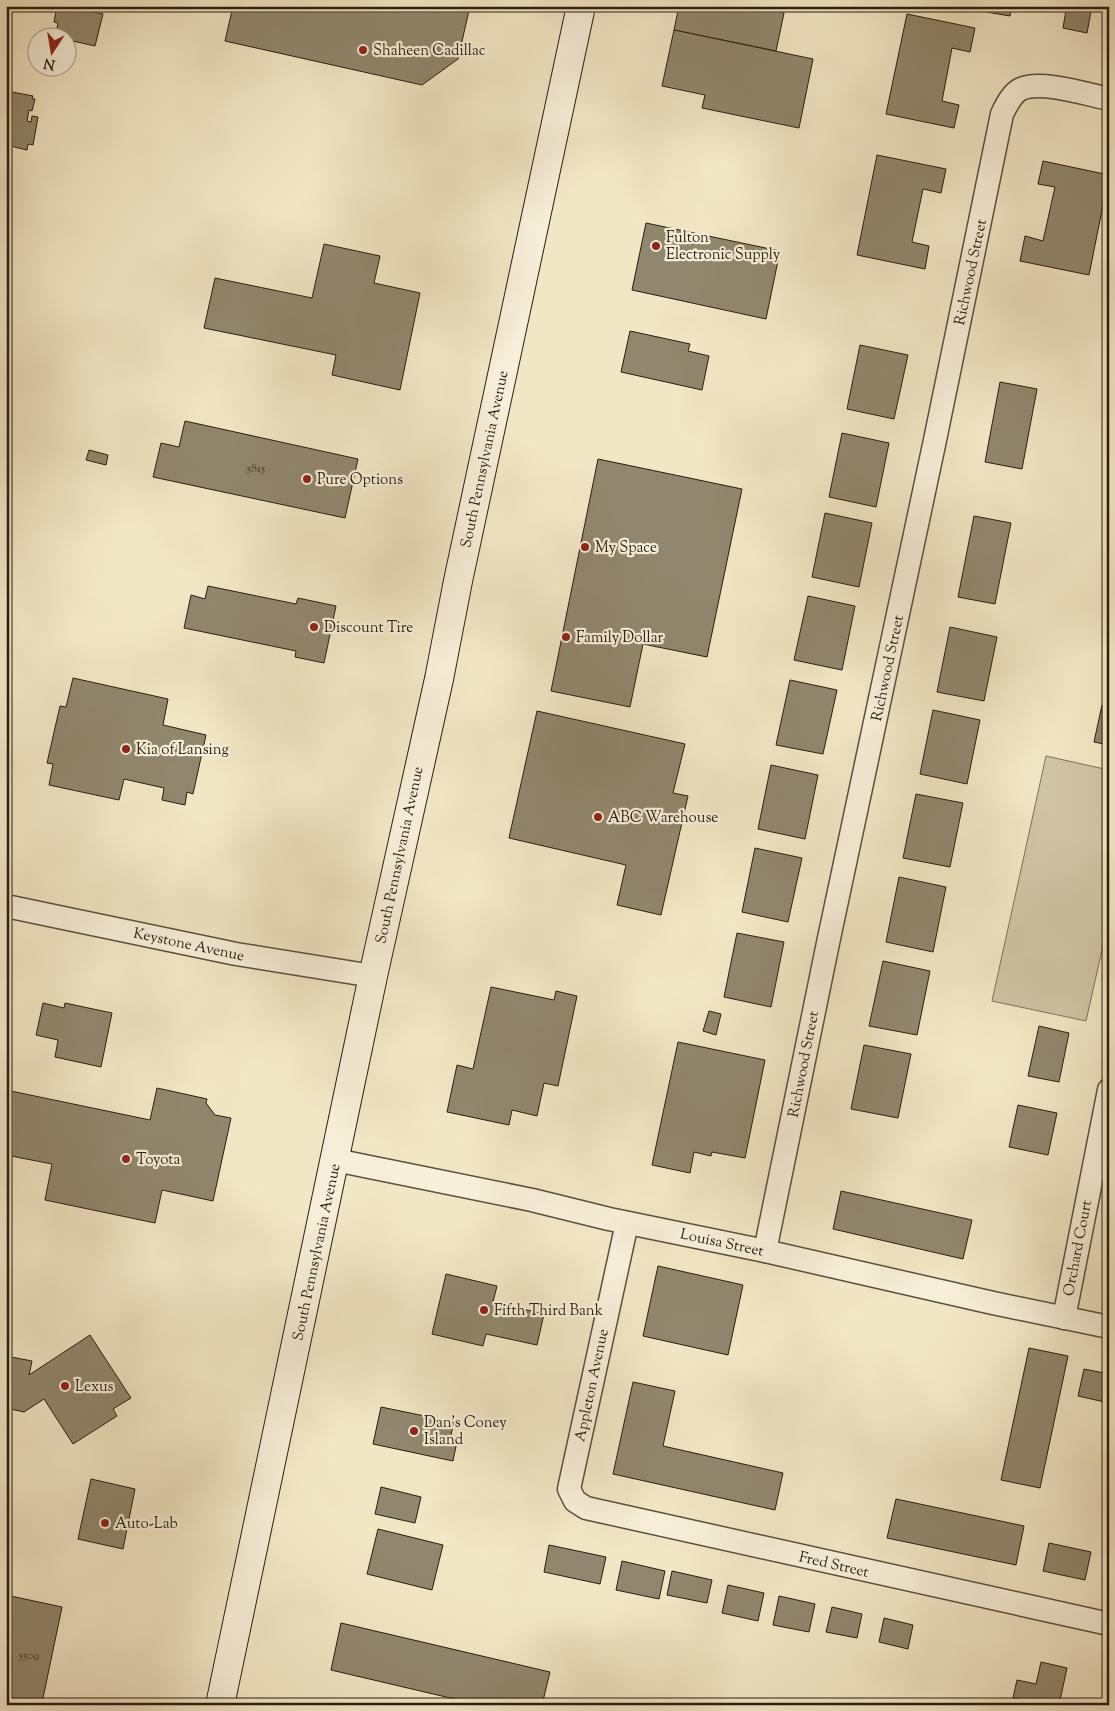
<svg xmlns="http://www.w3.org/2000/svg" width="1115" height="1711" font-family="'Sorts Mill Goudy',serif">
	<style>
		.green { fill: #d0c5a6; stroke: #7c725b }
		.building { fill: #91876e; stroke: #281e10 }
		.lines { fill: none; stroke-linecap: round; stroke-linejoin: round }
		.street-casing { stroke: #5a503d; stroke-width: 25 }
		.secondary-casing { stroke: #281e10; stroke-width: 30 }
		.street { stroke: #f7efd9; stroke-width: 22 }
		.secondary { stroke: #f7efd9; stroke-width: 28 }
		.poi-dot { fill: #8f2418; stroke: #f7efd9; stroke-width: 2 }
		.labels { text-anchor: middle; stroke-width: 4.5; stroke-linejoin: round; paint-order: stroke }
		.number-label { font-size: 12px; fill: #423828 }
		.poi-label { font-size: 15px; fill: #281e10; stroke: #f7efd9; text-anchor: start }
		.street-label { font-size: 15px; fill: #281e10; stroke: #f7efd9 }
	</style>
	<rect width="100%" height="100%" fill="#f2e7c5"/>
	<filter id="stains"><feTurbulence type="fractalNoise" baseFrequency=".004" numOctaves="4"/><feColorMatrix values="0 0 0 0 .2 0 0 0 0 .09 0 0 0 0 .02 0 0 0 .5 -.17"/></filter>
	<radialGradient id="worn" r=".72"><stop offset=".6" stop-color="#630" stop-opacity="0"/><stop offset="1" stop-color="#630" stop-opacity=".3"/></radialGradient>
	<polygon class="green" points="1046,756 1109,770 1109,919 1086,1021 992,1001"/>
	<g class="building">
		<polygon points="57,6 68,6 103,14 95,46 68,40 68,38 55,37 58,23 54,22"/>
		<polygon points="233,6 470,6 458,59 422,85 225,41"/>
		<polygon points="679,6 754,6 784,13 776,51 674,30"/>
		<polygon points="987,6 1012,6 1010,16 986,12"/>
		<polygon points="1048,6 1092,6 1087,33 1063,28 1066,10"/>
		<polygon points="907,14 975,28 970,52 952,48 942,101 959,105 954,128 886,114"/>
		<polygon points="674,30 813,59 799,128 702,108 705,95 662,86"/>
		<polygon points="7,91 33,96 32,99 35,99 32,111 29,110 27,121 31,122 32,116 38,117 33,145 28,144 27,150 6,145 6,118 8,109 6,108"/>
		<polygon points="877,155 946,169 941,193 923,189 912,242 929,246 925,269 857,255"/>
		<polygon points="1043,161 1109,175 1089,275 1020,261 1025,236 1043,241 1055,187 1038,184"/>
		<polygon points="646,223 780,251 766,319 632,290"/>
		<polygon points="324,244 380,256 374,283 420,293 400,390 332,375 336,355 204,328 215,278 312,298"/>
		<polygon points="630,331 690,344 688,351 709,356 702,390 621,372"/>
		<polygon points="860,345 908,355 894,419 847,409"/>
		<polygon points="1000,382 1037,389 1022,469 985,462"/>
		<polygon points="185,421 358,459 345,518 153,477 161,443 179,447"/>
		<polygon points="842,433 889,443 876,507 829,497"/>
		<polygon points="89,450 108,455 106,465 86,460"/>
		<polygon points="598,459 742,489 707,657 643,644 630,707 551,691"/>
		<polygon points="825,513 872,523 859,587 812,577"/>
		<polygon points="974,516 1011,523 995,604 958,597"/>
		<polygon points="208,586 296,604 298,598 336,606 324,663 295,657 296,651 184,628 191,595 205,599"/>
		<polygon points="808,596 855,606 842,670 794,660"/>
		<polygon points="950,627 997,637 984,701 937,692"/>
		<polygon points="73,678 168,699 163,725 206,735 193,794 187,792 185,805 162,800 164,788 124,779 119,800 49,785 53,764 47,763 60,706 66,707"/>
		<polygon points="790,680 837,690 823,754 776,745"/>
		<polygon points="1102,705 1109,706 1109,745 1094,742"/>
		<polygon points="933,710 980,720 967,784 920,774"/>
		<polygon points="537,711 685,744 673,793 688,796 661,915 617,905 626,865 509,838"/>
		<polygon points="771,765 818,775 805,839 758,829"/>
		<polygon points="916,794 963,803 950,867 903,858"/>
		<polygon points="755,848 802,858 788,922 742,912"/>
		<polygon points="899,877 946,887 933,952 886,942"/>
		<polygon points="737,933 784,942 771,1007 724,997"/>
		<polygon points="883,961 930,971 917,1035 869,1026"/>
		<polygon points="491,987 554,1000 556,991 577,996 558,1086 544,1083 537,1116 512,1110 509,1125 447,1112 457,1065 473,1069"/>
		<polygon points="43,1003 64,1008 65,1003 112,1013 101,1067 55,1057 58,1040 36,1035"/>
		<polygon points="709,1011 721,1014 716,1035 703,1031"/>
		<polygon points="1039,1026 1069,1033 1059,1082 1028,1076"/>
		<polygon points="678,1042 765,1060 745,1158 712,1152 711,1156 694,1152 690,1173 652,1165"/>
		<polygon points="864,1045 911,1054 898,1118 851,1109"/>
		<polygon points="157,1088 207,1099 206,1103 215,1115 231,1118 213,1201 162,1190 155,1223 45,1200 52,1164 6,1155 6,1090 150,1120"/>
		<polygon points="1018,1105 1057,1113 1048,1155 1009,1147"/>
		<polygon points="841,1191 972,1220 963,1259 833,1229"/>
		<polygon points="658,1266 743,1285 728,1355 643,1336"/>
		<polygon points="446,1274 497,1286 493,1302 544,1314 537,1345 486,1334 483,1346 432,1334"/>
		<polygon points="90,1335 131,1398 113,1409 117,1416 73,1444 44,1399 24,1412 6,1408 6,1356 32,1361 29,1375"/>
		<polygon points="1029,1348 1068,1356 1040,1488 1001,1480"/>
		<polygon points="1084,1369 1109,1374 1109,1403 1078,1396"/>
		<polygon points="633,1382 675,1391 663,1446 783,1473 775,1510 613,1474"/>
		<polygon points="381,1407 454,1422 450,1439 457,1441 453,1461 373,1444"/>
		<polygon points="91,1479 135,1489 123,1549 78,1539"/>
		<polygon points="381,1487 421,1497 415,1523 375,1514"/>
		<polygon points="896,1499 1024,1526 1016,1565 887,1538"/>
		<polygon points="378,1529 443,1545 432,1590 367,1574"/>
		<polygon points="1049,1543 1091,1552 1085,1580 1043,1571"/>
		<polygon points="549,1545 606,1557 600,1584 544,1572"/>
		<polygon points="1109,1556 1109,1583 1103,1582"/>
		<polygon points="622,1561 665,1571 659,1599 616,1590"/>
		<polygon points="672,1571 712,1580 707,1603 667,1595"/>
		<polygon points="728,1585 764,1593 758,1621 722,1613"/>
		<polygon points="6,1595 62,1607 42,1703 46,1705 6,1705"/>
		<polygon points="779,1596 815,1604 809,1632 773,1625"/>
		<polygon points="832,1607 862,1614 857,1638 826,1632"/>
		<polygon points="884,1618 913,1625 908,1649 879,1642"/>
		<polygon points="341,1623 550,1672 542,1705 480,1705 331,1670"/>
		<polygon points="1041,1662 1067,1668 1059,1705 1047,1705 1013,1698 1017,1680 1036,1684"/>
	</g>
	<g class="lines">
		<defs>
			<g id="street">
				<polyline points="6,906 236,954 373,976"/>
				<polyline points="335,1160 532,1200 609,1219 765,1251 993,1303 1109,1327"/>
				<polyline points="627,1223 569,1489 575,1501 586,1508 1109,1624"/>
				<path d="M765 1251 828 943 935 440 1002 114C1006 106 1012 93 1021 89 1041 80 1086 94 1109 99"/>
				<polyline points="1064,1318 1109,1090"/>
			</g>
			<polyline id="secondary" points="220,1705 373,976 439,679 458,581 581,6"/>
		</defs>
		<use href="#street" class="street-casing"/>
		<use href="#secondary" class="secondary-casing"/>
		<use href="#street" class="street"/>
		<use href="#secondary" class="secondary"/>
	</g>
	<g class="poi-dot">
		<circle cx="363" cy="50" r="5"/>
		<circle cx="656" cy="246" r="5"/>
		<circle cx="307" cy="479" r="5"/>
		<circle cx="585" cy="547" r="5"/>
		<circle cx="314" cy="627" r="5"/>
		<circle cx="566" cy="637" r="5"/>
		<circle cx="126" cy="749" r="5"/>
		<circle cx="598" cy="817" r="5"/>
		<circle cx="126" cy="1159" r="5"/>
		<circle cx="484" cy="1310" r="5"/>
		<circle cx="65" cy="1386" r="5"/>
		<circle cx="414" cy="1431" r="5"/>
		<circle cx="105" cy="1523" r="5"/>
	</g>
	<g class="labels">
		<g class="number-label">
			<text x="256" y="472">5815</text>
			<text x="29" y="1659">5509</text>
		</g>
		<g class="poi-label">
			<text x="373" y="55">Shaheen Cadillac</text>
			<text x="666" y="242">Fulton<tspan x="666" dy="17">Electronic Supply</tspan></text>
			<text x="317" y="484">Pure Options</text>
			<text x="595" y="552">My Space</text>
			<text x="324" y="632">Discount Tire</text>
			<text x="576" y="642">Family Dollar</text>
			<text x="136" y="754">Kia of Lansing</text>
			<text x="608" y="822">ABC Warehouse</text>
			<text x="136" y="1164">Toyota</text>
			<text x="494" y="1315">Fifth Third Bank</text>
			<text x="75" y="1391">Lexus</text>
			<text x="424" y="1427">Dan's Coney<tspan x="424" dy="17">Island</tspan></text>
			<text x="115" y="1528">Auto-Lab</text>
		</g>
		<g class="street-label">
			<text transform="translate(970 272) rotate(-78)" y="5">Richwood Street</text>
			<text transform="translate(484 459) rotate(-78)" y="5">South Pennsylvania Avenue</text>
			<text transform="translate(887 668) rotate(-78)" y="5">Richwood Street</text>
			<text transform="translate(399 855) rotate(-78)" y="5">South Pennsylvania Avenue</text>
			<text transform="translate(189 944) rotate(12)" y="5">Keystone Avenue</text>
			<text transform="translate(803 1064) rotate(-79)" y="5">Richwood Street</text>
			<text transform="translate(722 1242) rotate(12)" y="5">Louisa Street</text>
			<text transform="translate(1077 1248) rotate(-79)" y="5">Orchard Court</text>
			<text transform="translate(316 1252) rotate(-78)" y="5">South Pennsylvania Avenue</text>
			<text transform="translate(591 1385) rotate(-78)" y="5">Appleton Avenue</text>
			<text transform="translate(834 1564) rotate(13)" y="5">Fred Street</text>
		</g>
	</g>
	<rect width="1115" height="1711" fill="none" stroke="#f2e7c5" stroke-width="25"/>
	<rect x="8" y="8" width="1100" height="1696" fill="none" stroke="#281e10" stroke-width="2.5"/>
	<rect x="12" y="12" width="1090" height="1686" fill="none" stroke="#281e10"/>
	<g transform="translate(52 52) rotate(192)"><circle r="24" fill="#f7efd9" stroke="#a49b89"/>
	<path d="M0-4L9 19L0 12L-9 19Z" fill="#8f2418"/>
	<text y="-8" font-size="14" font-weight="bold" text-anchor="middle" fill="#281e10">N</text>
	</g>
	<rect width="100%" height="100%" filter="url(#stains)"/>
	<rect width="100%" height="100%" fill="url(#worn)"/>
</svg>
